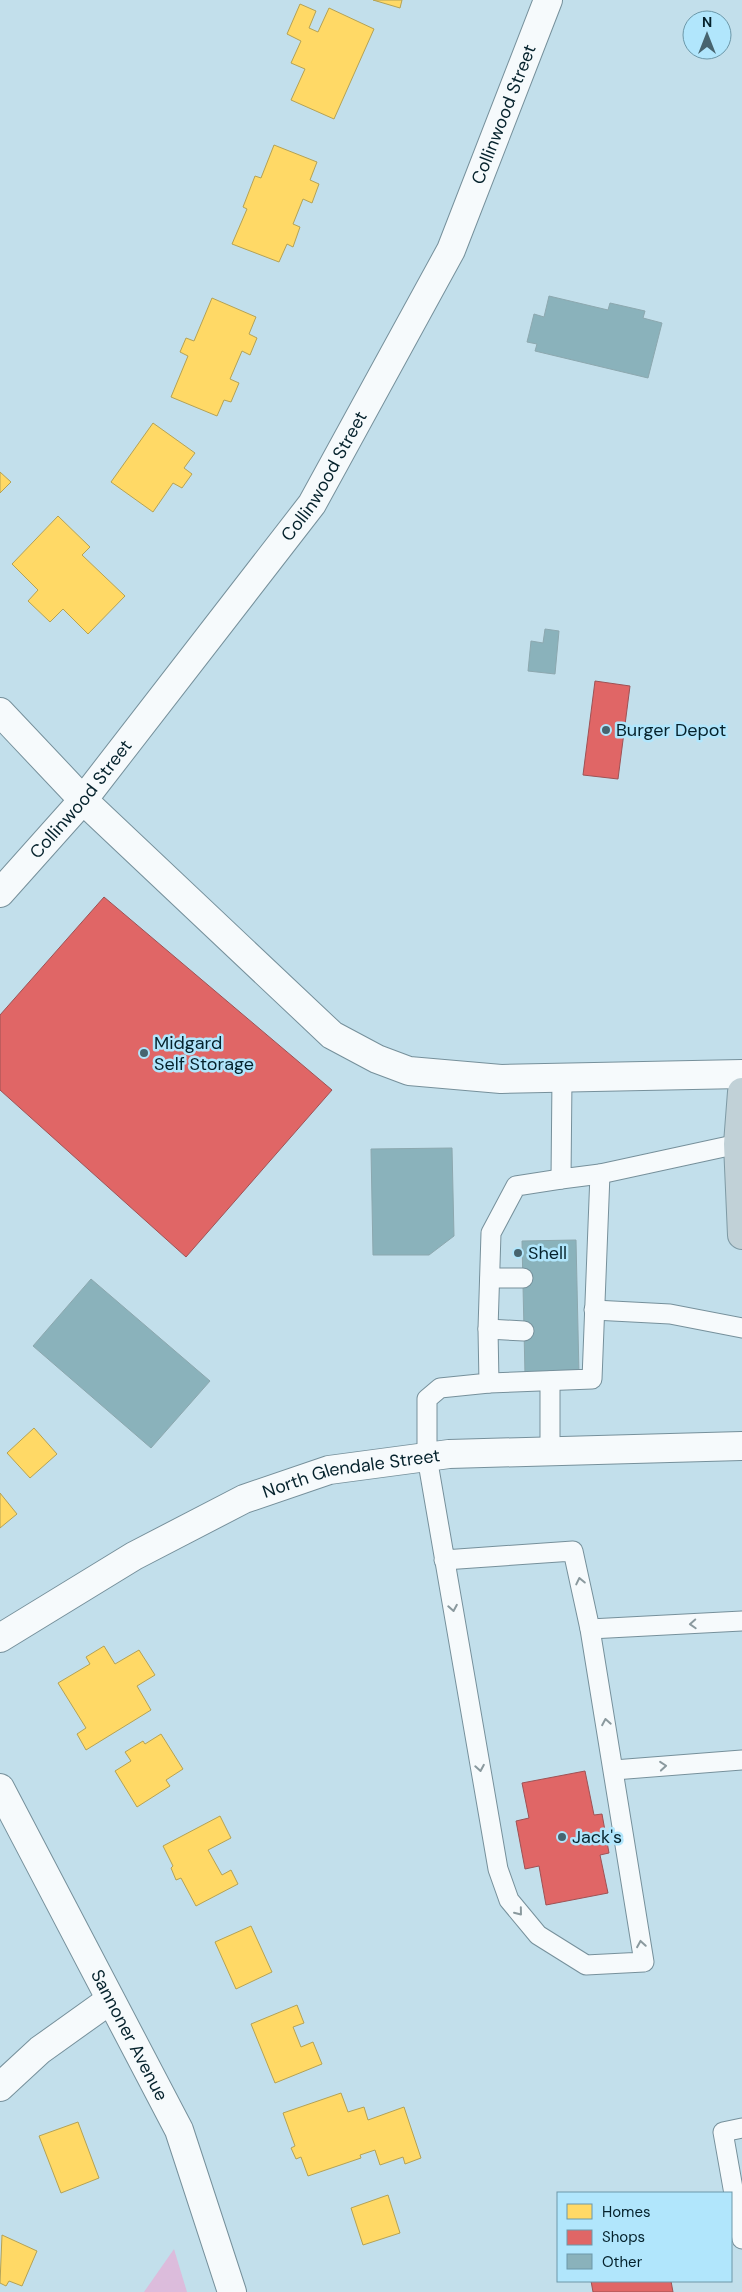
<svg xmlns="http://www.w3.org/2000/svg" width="742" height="2292" font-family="'DM Sans',sans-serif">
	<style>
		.green { fill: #dcbcdc }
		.homes { fill: #ffd966; stroke: #b4a255 }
		.shops { fill: #e06666; stroke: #9e5255 }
		.building { fill: #8ab2bb; stroke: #8ca8af }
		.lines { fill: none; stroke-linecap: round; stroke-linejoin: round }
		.lane-casing { stroke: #76909b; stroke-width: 21 }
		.street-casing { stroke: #76909b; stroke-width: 30 }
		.highway-casing { stroke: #7e9aa5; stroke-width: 30 }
		.lane { stroke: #f6fafc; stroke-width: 19 }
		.street { stroke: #f6fafc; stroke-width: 28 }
		.highway { stroke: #c1d1d7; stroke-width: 28 }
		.oneway { stroke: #8a999e }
		.poi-dot { fill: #47646f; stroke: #b1e6fc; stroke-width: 2 }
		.labels { text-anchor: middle; stroke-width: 5; stroke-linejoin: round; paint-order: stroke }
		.street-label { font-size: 18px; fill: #05222c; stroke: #b1e6fc }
		.poi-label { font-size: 18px; fill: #05222c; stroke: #b1e6fc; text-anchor: start }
	</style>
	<rect width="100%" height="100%" fill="#c2dfeb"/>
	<polygon class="green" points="174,2249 187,2292 144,2292"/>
	<g class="homes">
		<polygon points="373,0 402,0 400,8"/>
		<polygon points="300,4 316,11 309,28 318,32 329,8 374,29 334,119 291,100 305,69 291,63 301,41 287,34"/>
		<polygon points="274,145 317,162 310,180 319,184 312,203 303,199 293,224 300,227 293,247 287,244 279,262 232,244 247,209 243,207 255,176 261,178"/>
		<polygon points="212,298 256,317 249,334 257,338 250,355 242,351 230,379 239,383 231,402 224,400 217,416 171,397 188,356 180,352 186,338 194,341"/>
		<polygon points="153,423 195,453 184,468 192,474 182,488 173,483 153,512 111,482"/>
		<polygon points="0,472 11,482 0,493"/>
		<polygon points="58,516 90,547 82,555 125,596 88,634 63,609 50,622 28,601 38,590 12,564"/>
		<polygon points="34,1428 57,1454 30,1478 7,1453"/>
		<polygon points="0,1493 17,1514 0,1528"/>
		<polygon points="104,1646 115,1664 139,1650 155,1675 137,1686 151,1710 86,1750 77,1734 86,1728 58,1683 90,1664 86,1657"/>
		<polygon points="161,1734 183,1769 166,1780 170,1786 137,1807 115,1771 131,1761 125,1752 143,1741 145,1744"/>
		<polygon points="220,1816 231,1838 208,1850 222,1875 231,1870 238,1884 196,1906 181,1878 176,1880 171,1868 173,1866 163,1846"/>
		<polygon points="251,1926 272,1972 236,1989 215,1942"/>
		<polygon points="297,2005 304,2023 293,2027 301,2047 313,2042 322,2064 275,2083 251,2024"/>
		<polygon points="341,2093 348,2112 364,2107 368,2120 404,2107 421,2158 405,2164 403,2157 380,2165 375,2150 360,2155 361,2158 308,2176 301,2157 296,2159 291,2148 295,2146 283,2113"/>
		<polygon points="78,2122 99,2178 61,2193 39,2136"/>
		<polygon points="388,2195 400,2233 363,2245 351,2208"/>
		<polygon points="2,2235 37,2251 22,2286 9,2281 6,2286 0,2283"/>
	</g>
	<g class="shops">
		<polygon points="595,681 630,686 618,779 583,775"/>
		<polygon points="104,897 332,1090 186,1257 0,1090 0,1015"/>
		<polygon points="585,1771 594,1815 602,1814 609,1853 600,1855 608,1893 546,1905 539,1866 525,1869 516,1821 529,1818 522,1783"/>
		<polygon points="591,2281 671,2281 673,2292 593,2292"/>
	</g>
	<g class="building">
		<polygon points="549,296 608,310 610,303 645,311 643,318 662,323 648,378 535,351 537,344 527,342 534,314 544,317"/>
		<polygon points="545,629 559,631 555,674 528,671 531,641 543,643"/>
		<polygon points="452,1148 454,1236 429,1255 373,1255 371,1149"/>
		<polygon points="576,1240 579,1374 525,1375 522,1241"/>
		<polygon points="91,1279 210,1381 151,1448 33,1346"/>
	</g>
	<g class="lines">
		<defs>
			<g id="lane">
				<polyline points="562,1078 561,1179 600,1174 738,1144"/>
				<polyline points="490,1278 523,1278"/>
				<polyline points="594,1310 670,1314 742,1328"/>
				<polyline points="488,1329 524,1331"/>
				<polyline points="550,1381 550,1451"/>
				<polyline points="489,1383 592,1379 600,1174"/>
				<polyline points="444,1560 573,1551 590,1629 644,1962 586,1965 538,1935 509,1900 498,1869 427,1457 427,1399 440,1388 489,1383 488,1329 491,1233 516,1186 561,1179"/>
				<polyline points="590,1629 742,1621"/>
				<polyline points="614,1770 742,1760"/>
				<polyline points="742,2128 723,2132 742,2239"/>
			</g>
			<g id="street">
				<polyline points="0,712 83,800 332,1035 377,1059 409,1071 501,1079 742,1074"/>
				<path id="s1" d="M0 893 83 800 312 504 451 250 548 0"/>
				<path id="s2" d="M0 1638 134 1556 244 1499 329 1470 449 1454 742 1446"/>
				<path id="s3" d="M0 1788 179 2130 232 2292"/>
				<polyline points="0,2087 40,2050 110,2000"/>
			</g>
			<polyline id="highway" points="742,1092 738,1144 742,1235"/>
		</defs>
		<use href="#lane" class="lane-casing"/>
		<use href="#street" class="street-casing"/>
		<use href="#highway" class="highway-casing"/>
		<use href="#lane" class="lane"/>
		<use href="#street" class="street"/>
		<use href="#highway" class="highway"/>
	</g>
	<defs><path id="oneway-chevron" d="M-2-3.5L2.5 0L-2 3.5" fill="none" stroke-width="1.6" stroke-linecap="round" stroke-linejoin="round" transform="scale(1.25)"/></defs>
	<g class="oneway">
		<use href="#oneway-chevron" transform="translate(580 1581) rotate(-102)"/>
		<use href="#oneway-chevron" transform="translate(453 1608) rotate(80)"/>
		<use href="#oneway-chevron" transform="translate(693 1624) rotate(177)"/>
		<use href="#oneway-chevron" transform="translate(606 1722) rotate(-100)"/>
		<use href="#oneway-chevron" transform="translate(663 1766) rotate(-5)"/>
		<use href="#oneway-chevron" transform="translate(480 1768) rotate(80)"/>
		<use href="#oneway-chevron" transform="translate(519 1912) rotate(51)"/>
		<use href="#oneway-chevron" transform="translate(641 1944) rotate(-99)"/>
	</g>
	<g class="poi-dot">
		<circle cx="606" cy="730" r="5"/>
		<circle cx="144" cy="1053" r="5"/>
		<circle cx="518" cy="1253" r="5"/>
		<circle cx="562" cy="1837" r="5"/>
	</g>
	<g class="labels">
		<g class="street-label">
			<text dy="6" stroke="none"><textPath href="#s1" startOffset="934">Collinwood Street</textPath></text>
			<text dy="6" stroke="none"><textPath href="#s1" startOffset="529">Collinwood Street</textPath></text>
			<text dy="6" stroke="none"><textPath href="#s1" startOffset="124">Collinwood Street</textPath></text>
			<text dy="6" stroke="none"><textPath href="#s2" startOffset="392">North Glendale Street</textPath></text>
			<text dy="6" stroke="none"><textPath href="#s3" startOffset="279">Sannoner Avenue</textPath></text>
		</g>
		<g class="poi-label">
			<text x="616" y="736">Burger Depot</text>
			<text x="154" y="1049">Midgard<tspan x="154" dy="21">Self Storage</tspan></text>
			<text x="528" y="1259">Shell</text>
			<text x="572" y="1843">Jack's</text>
		</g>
	</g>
	<rect x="557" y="2192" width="175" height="90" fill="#b1e6fc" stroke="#6c98a9"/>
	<rect x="567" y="2204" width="25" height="15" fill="#ffd966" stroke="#6c98a9"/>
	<text x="602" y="2217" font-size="15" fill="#05222c">Homes</text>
	<rect x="567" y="2230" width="25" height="15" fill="#e06666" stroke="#6c98a9"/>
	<text x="602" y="2242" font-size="15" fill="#05222c">Shops</text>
	<rect x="567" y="2254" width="25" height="15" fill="#8ab2bb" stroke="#6c98a9"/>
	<text x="602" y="2267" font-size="15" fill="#05222c">Other</text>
	<g transform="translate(707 35)"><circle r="24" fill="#b1e6fc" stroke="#6c98a9"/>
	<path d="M0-4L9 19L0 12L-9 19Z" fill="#47646f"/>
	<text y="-8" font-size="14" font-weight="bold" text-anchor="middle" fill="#05222c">N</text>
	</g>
</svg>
